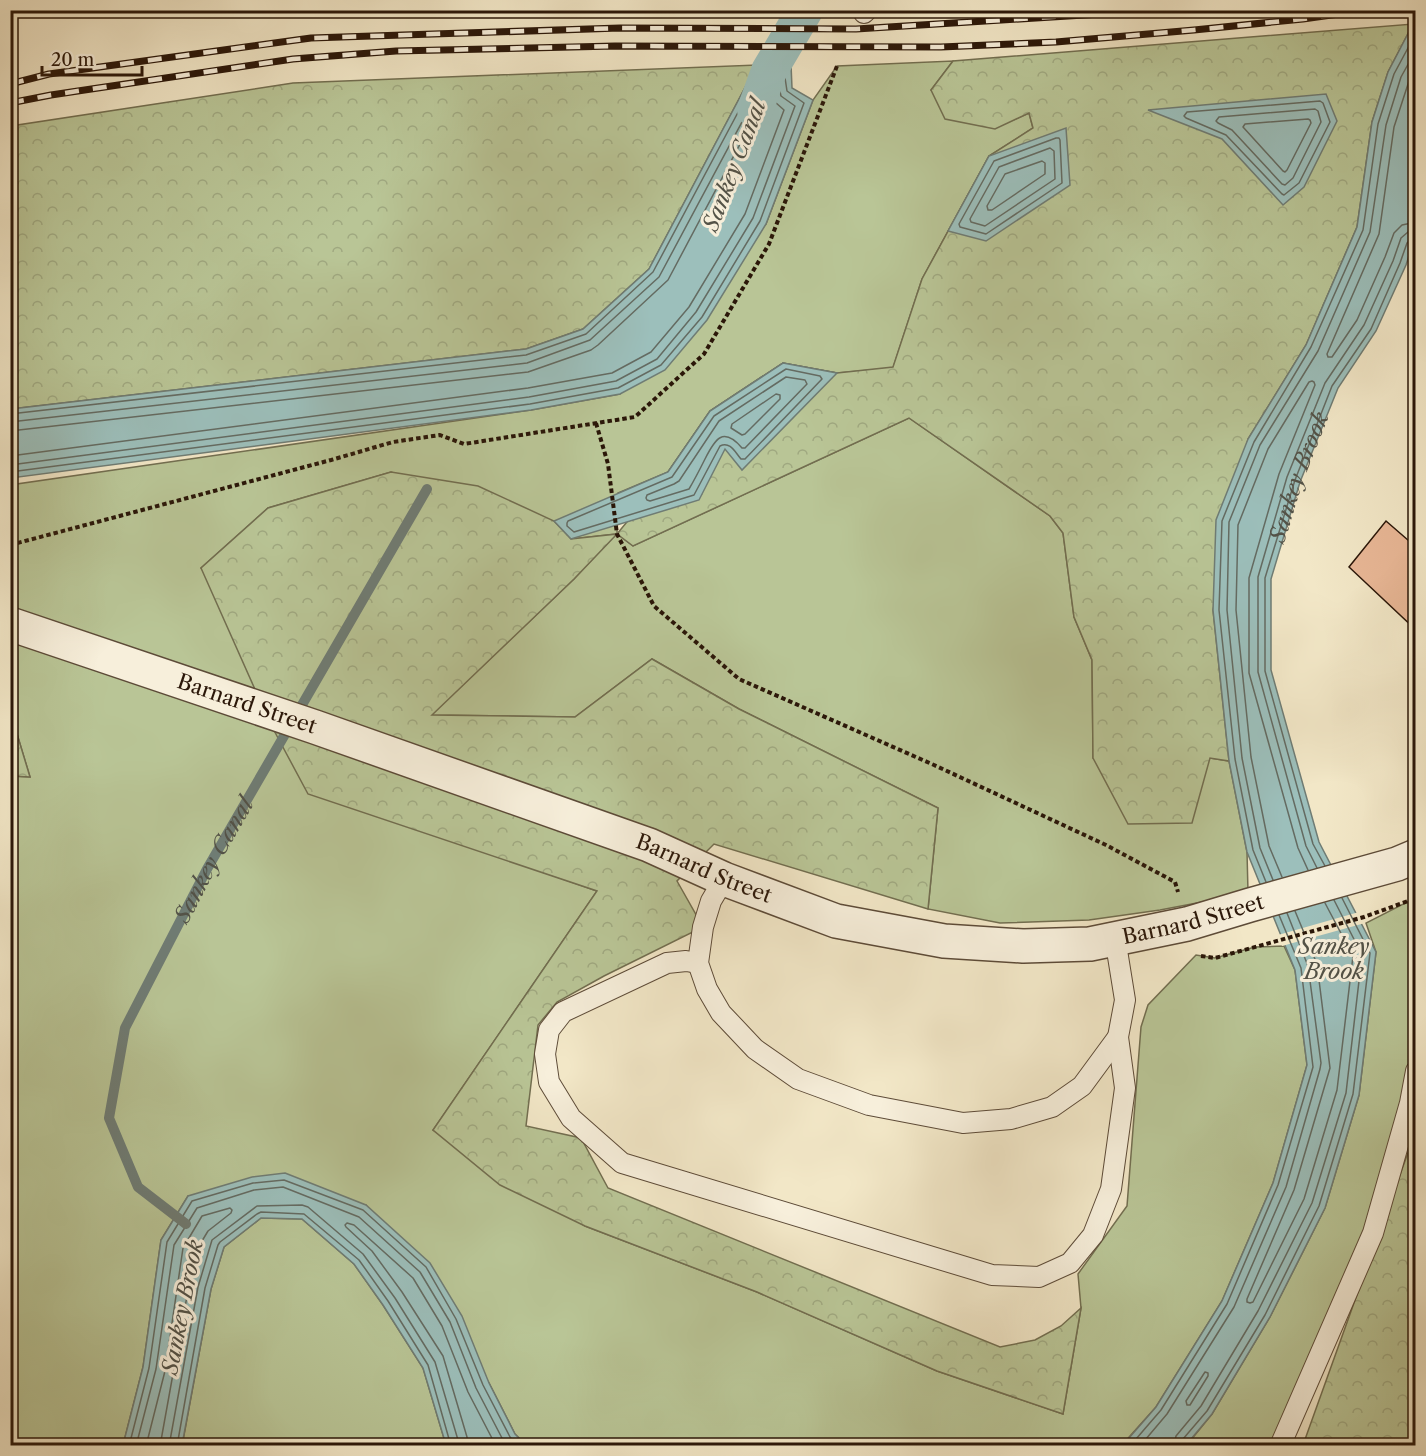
<svg xmlns="http://www.w3.org/2000/svg" width="1426" height="1456" font-family="'Libre Caslon Text',serif">
	<style>
		.green { fill: #b9c596; stroke: #726e50; stroke-width: 1.5 }
		.forest { fill: url(#forest-crowns); stroke: #726e50; stroke-width: 1.5 }
		.water { fill: #9cbfbb; stroke: #6f7c74; stroke-width: 1.5 }
		.pier { fill: #f2e7c7 }
		.lines { fill: none; stroke-linecap: round; stroke-linejoin: round }
		.shore { stroke: #646b62; stroke-width: 1.5 }
		.stream { stroke: #6f7c74; stroke-width: 10 }
		.canal { stroke: #9cbfbb; stroke-width: 36 }
		.building { fill: #e8b796; stroke: #2b1709; stroke-width: 1.5 }
		.service-casing { stroke: #5d4b38; stroke-width: 22 }
		.minor-casing { stroke: #5d4b38; stroke-width: 36 }
		.path { stroke: #2b1709; stroke-width: 4; stroke-dasharray: 4.5 3; stroke-linecap: butt }
		.service { stroke: #f7efdb; stroke-width: 20 }
		.minor { stroke: #f7efdb; stroke-width: 33 }
		.rail-casing { stroke: #2b1709; stroke-width: 7 }
		.rail { stroke: #f7efdb; stroke-width: 4.5; stroke-dasharray: 14; stroke-linecap: butt }
		.labels { text-anchor: middle; stroke-width: 6; stroke-linejoin: round; paint-order: stroke }
		.street-label { font-size: 21px; fill: #2b1709; stroke: #f7efdb }
		.water-label { font-size: 22px; font-style: italic; fill: #535247; stroke: #f7efdb }
	</style>
	<defs>
		<pattern id="forest-crowns" width="20" height="18" patternUnits="userSpaceOnUse" patternTransform="scale(1.5)"><rect width="20" height="18" fill="#b9c596"/><path d="M2 6a3 3 0 1 1 6 0M12 15a3 3 0 1 1 6 0" fill="none" stroke="#9fa880"/></pattern>
	</defs>
	<rect width="100%" height="100%" fill="#f2e7c7"/>
	<filter id="stains"><feTurbulence type="fractalNoise" baseFrequency=".00333" numOctaves="4"/><feColorMatrix values="0 0 0 0 .2 0 0 0 0 .09 0 0 0 0 .02 0 0 0 .5 -.17"/></filter>
	<radialGradient id="worn" r=".72"><stop offset=".6" stop-color="#630" stop-opacity="0"/><stop offset="1" stop-color="#630" stop-opacity=".3"/></radialGradient>
	<g class="green">
		<polygon points="953,61 931,90 995,128 1029,113 1033,128 989,156 922,279 893,368 837,373 783,363 710,411 668,472 618,493 617,534 633,546 909,418 1050,516 1063,533 1074,617 1092,660 1093,758 1210,758 1229,761 1247,852 1248,892 1239,895 1160,910 1089,920 1000,923 928,909 938,808 739,709 652,659 575,717 431,715 574,579 616,534 571,539 391,472 268,508 201,568 418,828 597,891 433,1130 585,1226 757,1292 937,1371 1063,1414 1081,1308 1078,1274 1127,1206 1141,1027 1148,1005 1196,955 1215,958 1255,947 1284,946 1295,970 1307,1065 1273,1183 1222,1301 1156,1407 1122,1445 526,1445 515,1434 489,1383 366,1205 188,1196 161,1240 143,1367 123,1445 11,1445 11,776 30,777 11,714 10,485 531,410 620,394 766,224 813,100 837,66"/>
		<polygon points="1411,900 1416,903 1415,1071 1373,1233 1280,1445 1186,1446 1212,1414 1270,1317 1325,1208 1359,1095 1376,952 1366,923"/>
		<polygon points="261,1218 302,1219 354,1264 383,1305 423,1368 446,1445 182,1446 211,1289 224,1247"/>
	</g>
	<g class="forest">
		<polygon points="1413,24 1388,72 1372,122 1357,227 1306,345 1248,439 1213,610 1229,761 1210,758 1192,823 1128,824 1093,758 1092,660 1074,617 1063,533 1050,516 909,418 633,546 617,534 574,579 432,715 575,717 652,659 739,709 938,808 928,909 714,844 677,881 703,927 604,976 557,1002 538,1025 526,1126 581,1138 608,1188 1000,1347 1035,1340 1061,1326 1081,1308 1063,1414 937,1371 757,1292 585,1226 500,1185 433,1130 597,891 308,794 270,723 201,568 268,508 391,472 478,486 554,521 571,539 617,534 668,472 710,411 783,363 837,373 893,367 922,279 989,156 1033,128 1029,113 995,129 945,119 931,90 953,61"/>
		<polygon points="757,65 649,269 583,329 526,349 11,409 11,126 293,83"/>
		<polygon points="10,714 11,714 30,777 11,776"/>
		<polygon points="1415,1133 1415,1445 1303,1445"/>
	</g>
	<g class="water">
		<polygon points="1414,11 1415,11 1415,237 1406,265 1376,331 1338,388 1300,482 1271,579 1271,670 1319,842 1376,952 1359,1095 1325,1208 1270,1317 1212,1414 1186,1445 1122,1446 1156,1407 1222,1301 1273,1183 1307,1065 1295,970 1247,852 1229,761 1213,610 1216,520 1248,439 1306,345 1357,227 1372,122 1388,72 1413,24"/>
		<polygon points="791,64 792,88 813,100 766,224 707,320 665,370 620,394 531,410 11,478 11,409 526,349 583,329 649,269 757,65"/>
		<polygon points="1326,94 1337,121 1304,187 1283,205 1222,139 1148,110"/>
		<polygon points="1066,128 1070,185 986,241 948,231 989,156"/>
		<polygon points="783,363 837,373 742,470 725,449 699,500 571,539 554,521 668,472 710,411"/>
		<polygon points="285,1173 366,1205 430,1263 462,1316 489,1383 515,1434 526,1445 446,1445 423,1368 383,1305 354,1264 302,1219 261,1218 224,1247 211,1289 182,1445 123,1445 143,1367 161,1240 188,1196 252,1177"/>
	</g>
	<polygon class="pier" points="1359,912 1365,923 1282,946 1278,935"/>
	<g class="lines">
		<g class="shore">
			<polyline points="1416,69 1409,81 1394,127 1379,234 1327,354 1328,357 1332,357 1357,320 1385,257 1394,233 1402,225 1416,222"/>
			<polygon points="1320,101 1323,103 1330,122 1299,183 1284,195 1282,194 1226,135 1186,118 1184,116 1187,112"/>
			<polygon points="1315,109 1318,111 1321,122 1293,178 1285,185 1282,184 1232,130 1218,123 1216,121 1219,117"/>
			<polygon points="1308,119 1310,120 1311,123 1287,170 1285,172 1283,171 1243,127 1245,124"/>
			<polygon points="1056,138 1059,138 1060,140 1062,183 986,234 960,227 959,224 994,161"/>
			<polygon points="1050,148 1054,151 1055,179 985,226 971,222 970,219 999,167"/>
			<polygon points="1042,161 1045,163 1045,174 992,210 988,210 987,206 1005,174"/>
			<path d="M786 369 820 376 822 379 745 459H741C735 452 730 441 720 446L694 495 574 532 567 526V523L568 521 672 477 714 416Z"/>
			<path d="M786 377 805 380 807 384 745 448H742C723 426 715 439 705 459 700 469 695 479 689 489L650 501 647 500 646 498 647 495 674 484 679 481 719 421Z"/>
			<polygon points="776,394 780,395 780,399 745,434 742,435 731,428 732,424"/>
			<polyline points="10,414 526,355 586,334 653,272 760,71 784,71 787,91 804,103 760,221 702,317 661,365 618,388 530,404 10,472"/>
			<polyline points="10,422 527,363 590,340 659,277 765,79 777,79 781,96 795,106 753,218 696,312 657,359 616,381 529,397 10,465"/>
			<polyline points="10,431 528,372 591,350 598,345 668,280 766,95 770,95 775,102 784,110 745,214 689,307 651,352 612,373 528,388 10,456"/>
			<path id="s1" d="M1325 866 1313 844 1265 671V578L1295 480 1332 386 1371 329 1400 263 1407 243 1411 239H1416"/>
			<polyline points="1317,868 1306,846 1258,672 1258,577 1287,477 1325,383 1364,325 1393,261 1401,238 1408,232 1416,231"/>
			<polyline points="1282,877 1269,846 1251,757 1236,610 1238,525 1268,449 1309,382 1312,381 1314,382 1315,385 1279,474 1249,578 1249,673 1298,848 1308,870"/>
			<polyline points="1273,880 1260,848 1242,758 1227,610 1229,522 1260,445 1318,351 1370,232 1386,125 1401,77 1416,50"/>
			<polyline points="1266,882 1253,850 1235,759 1219,610 1222,521 1254,442 1311,347 1363,230 1378,124 1394,74 1416,33"/>
			<polyline points="1295,911 1317,964 1330,1068 1294,1190 1247,1299 1247,1302 1250,1303 1253,1302 1304,1199 1337,1090 1353,956 1325,903"/>
			<polygon points="1205,1372 1208,1373 1208,1376 1190,1405 1187,1405 1186,1401"/>
			<polyline points="129,1446 149,1368 167,1242 192,1201 253,1183 284,1180 363,1210 426,1267 456,1319 483,1385 510,1437 518,1446"/>
			<polyline points="136,1446 156,1369 174,1245 197,1208 254,1190 283,1187 359,1217 420,1272 450,1322 476,1388 503,1440 508,1446"/>
			<polyline points="146,1446 165,1371 183,1248 202,1216 230,1208 232,1210 231,1213 208,1231 202,1241 189,1285 160,1446"/>
			<polyline points="169,1446 198,1287 212,1240 257,1206 302,1205 308,1207 363,1254 395,1298 435,1362 458,1440 459,1446"/>
			<polyline points="177,1446 205,1288 218,1245 220,1242 257,1214 261,1212 304,1214 359,1260 388,1301 428,1365 451,1446"/>
			<polyline points="468,1446 467,1437 443,1356 402,1292 372,1251 346,1227 345,1225 347,1223 354,1225 413,1278 442,1326 468,1392 496,1446"/>
			<polyline points="1130,1446 1161,1410 1227,1304 1278,1185 1313,1067 1301,968 1279,915"/>
			<polyline points="1140,1446 1167,1414 1234,1307 1286,1187 1320,1069 1321,1063 1308,966 1287,913"/>
			<polyline points="1174,1446 1176,1436 1201,1406 1258,1311 1312,1203 1346,1093 1362,955 1334,900"/>
			<polyline points="1181,1446 1183,1439 1207,1411 1265,1315 1319,1206 1353,1094 1370,953 1342,898"/>
		</g>
		<path class="stream" id="s2" d="M186 1224 138 1187 109 1118 125 1028 207 869 427 489"/>
		<polyline class="canal" points="755,110 769,71 805,10"/>
	</g>
	<polygon class="building" points="1386,521 1416,547 1416,630 1349,567"/>
	<g class="lines">
		<defs>
			<g id="service">
				<polyline points="864,13 867,10"/>
				<polyline points="724,879 711,901 703,927 698,963 707,989 721,1013 755,1049 798,1079 869,1105 963,1123 1011,1119 1052,1107 1082,1086 1118,1037"/>
				<polyline points="698,963 686,961 667,963 563,1012 549,1030 545,1054 549,1082 571,1118 622,1163 992,1275 1039,1277 1070,1263 1093,1235 1111,1189 1125,1088 1118,1037 1125,1000 1115,938"/>
				<polyline points="1280,1446 1373,1233 1410,1103 1416,1071"/>
			</g>
			<g id="minor">
				<path id="s3" d="M10 624 315 727 649 845 724 879 836 921 944 941 1023 946 1090 944 1187 924 1250 905 1397 864 1416 856"/>
			</g>
		</defs>
		<use href="#service" class="service-casing"/>
		<use href="#minor" class="minor-casing"/>
		<g class="path">
			<polyline points="596,423 608,464 617,534 654,606 739,679 934,765 1106,845 1175,882 1178,892"/>
			<polyline points="10,545 331,460 393,442 440,435 464,444 635,417 704,354 769,244 837,66"/>
			<polyline points="1201,956 1215,958 1364,917 1411,900 1416,903"/>
		</g>
		<use href="#service" class="service"/>
		<use href="#minor" class="minor"/>
		<defs>
			<g id="rail">
				<polyline points="10,84 49,74 311,38 620,28 856,29 1165,10"/>
				<polyline points="10,103 51,95 293,59 396,51 615,46 941,47 1056,42 1194,30 1303,19 1367,10"/>
			</g>
		</defs>
		<use href="#rail" class="rail-casing"/>
		<use href="#rail" class="rail"/>
	</g>
	<g class="labels">
		<g class="street-label">
			<text dy="7" stroke="none"><textPath href="#s3" startOffset="250">Barnard Street</textPath></text>
			<text dy="7" stroke="none"><textPath href="#s3" startOffset="736">Barnard Street</textPath></text>
			<text dy="7" stroke="none"><textPath href="#s3" startOffset="1240">Barnard Street</textPath></text>
		</g>
		<g class="water-label">
			<text transform="translate(734 165) rotate(-69)" y="8">Sankey Canal</text>
			<text dy="8" stroke="none"><textPath href="#s1" startOffset="404">Sankey Brook</textPath></text>
			<text dy="8" stroke="none"><textPath href="#s2" startOffset="417">Sankey Canal</textPath></text>
			<text x="1334" y="954">Sankey<tspan x="1334" dy="25">Brook</tspan></text>
			<text transform="translate(182 1307) rotate(-79)" y="8">Sankey Brook</text>
		</g>
	</g>
	<rect width="1426" height="1456" fill="none" stroke="#f2e7c7" stroke-width="36"/>
	<rect x="12" y="12" width="1402" height="1432" fill="none" stroke="#2b1709" stroke-width="3"/>
	<rect x="18" y="18" width="1390" height="1420" fill="none" stroke="#2b1709" stroke-width="1.5"/>
	<path d="M42 66v9h100v-9" fill="none" stroke="#2b1709" stroke-width="3"/>
	<text x="51" y="66" font-size="18" fill="#2b1709" stroke="#f7efdb" stroke-width="4.5" paint-order="stroke">20 m</text>
	<rect width="100%" height="100%" filter="url(#stains)"/>
	<rect width="100%" height="100%" fill="url(#worn)"/>
</svg>
